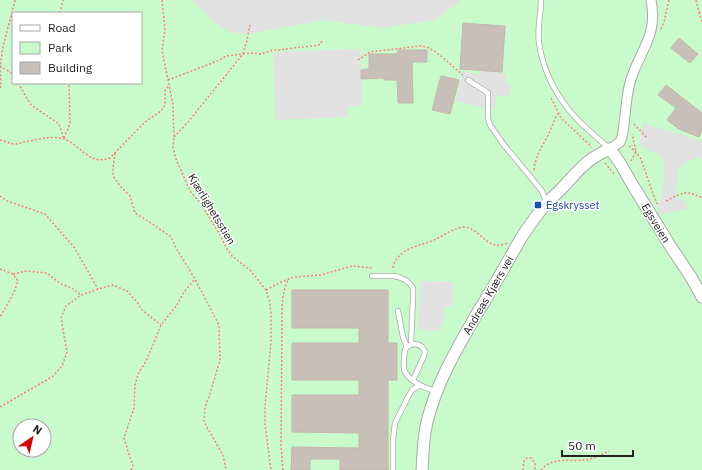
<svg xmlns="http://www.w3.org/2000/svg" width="702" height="470" font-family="'IBM Plex Sans',sans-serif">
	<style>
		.park { fill: #c8facc; fill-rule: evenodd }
		.parking { fill: #e2e2e2 }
		.building { fill: #c7bfb8; stroke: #c4b6ab }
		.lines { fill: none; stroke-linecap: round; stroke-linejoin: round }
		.service-casing { stroke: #a9a9a9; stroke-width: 6 }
		.minor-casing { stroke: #a9a9a9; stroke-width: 11 }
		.tertiary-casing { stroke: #a9a9a9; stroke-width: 13 }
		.path { stroke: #fa8072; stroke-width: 1.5; stroke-dasharray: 2 2; stroke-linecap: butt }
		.service { stroke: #fff; stroke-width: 4.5 }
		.minor { stroke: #fff; stroke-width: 9 }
		.tertiary { stroke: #fff; stroke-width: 11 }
		.transit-dot { fill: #1a4fb4; stroke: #fff; stroke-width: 1.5 }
		.labels { text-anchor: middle; stroke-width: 3; stroke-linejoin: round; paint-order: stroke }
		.transit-label { font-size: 11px; fill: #164399; stroke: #fff; text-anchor: start }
		.street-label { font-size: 11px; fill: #222; stroke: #fff }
	</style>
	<rect width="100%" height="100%" fill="#f2efe9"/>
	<path class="park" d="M0 0H702V470H0ZM13 13H141V83H13ZM20 426H44V450H20Z"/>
	<g class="parking">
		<polygon points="193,0 462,0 434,20 383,28 323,20 246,34 229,32 212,20"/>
		<polygon points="361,49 362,105 348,106 348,117 275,120 273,52"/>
		<polygon points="482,69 506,74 505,83 511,84 508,97 497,95 494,110 456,101 463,71 481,75"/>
		<polygon points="643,123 702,142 702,159 696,157 679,167 675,198 685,200 689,209 661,214 656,205 662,198 665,167 661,155 644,148 639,143"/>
		<polygon points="421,281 453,282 452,306 444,306 444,320 438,331 418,330"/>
	</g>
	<g class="building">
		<polygon points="463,23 505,26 502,72 460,69"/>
		<polygon points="679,38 698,54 690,63 671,48"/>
		<polygon points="398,50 427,50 427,62 412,62 413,103 398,103 397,80 384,80 384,78 361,79 361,70 369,69 369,54 398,54"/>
		<polygon points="441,76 459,80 450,114 432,110"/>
		<polygon points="666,85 702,113 702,130 699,137 679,129 667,120 676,108 658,95"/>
		<polygon points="292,290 388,290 388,343 397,343 397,380 388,380 388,470 340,470 340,459 310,459 310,470 291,470 292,447 359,448 359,433 292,432 292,395 359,395 359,380 292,380 292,343 359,343 359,328 292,328"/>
	</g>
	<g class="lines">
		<defs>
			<g id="service">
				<path d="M541 0C541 14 537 28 539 43 543 71 557 98 576 118 586 129 599 139 610 149"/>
				<polyline points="468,80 488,93 488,118 490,125 504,145 542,191 546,201"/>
				<polyline points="372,276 393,276 399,277 407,281 410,284 413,288 413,298 411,345"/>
				<polyline points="398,311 403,337 407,347"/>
				<path d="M413 380 424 356C425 354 425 350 423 348 419 343 410 343 406 348 404 351 404 356 404 360 404 364 403 369 405 372 411 383 426 388 437 392"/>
				<polyline points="393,470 393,440 395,423 408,397 412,390 420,385"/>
			</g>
			<path id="minor" d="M610 149 620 142 622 137C626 118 625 98 631 79 641 49 658 35 651 0"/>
			<path id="tertiary" d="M422 470C423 454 423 438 427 422 437 382 455 352 475 317 491 291 506 265 521 238 529 226 537 214 547 203 552 197 559 192 564 186 581 168 587 159 610 149L620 163 632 184 669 244 691 277 702 297"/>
		</defs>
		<use href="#service" class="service-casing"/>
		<use href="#minor" class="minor-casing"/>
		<use href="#tertiary" class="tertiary-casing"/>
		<g class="path">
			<polyline points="162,0 165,29 162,50 173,105 174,137 173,147 176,159 190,191 201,204 219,233 227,249 232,256 250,270 266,290 270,303 271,314 271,342 265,406 265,424 271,470"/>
			<polyline points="696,0 699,12 702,14"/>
			<polyline points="699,12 702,23"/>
			<polyline points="60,13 63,0"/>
			<polyline points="661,29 664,22 669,0"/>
			<polyline points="358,60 370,52 420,46 427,47 436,52 463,75"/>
			<polyline points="0,66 13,74"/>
			<polyline points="168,80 220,60 226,56 251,53 261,54 273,50 279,50 319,45 322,41"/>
			<polyline points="18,83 31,105 59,124 64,139"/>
			<polyline points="0,88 1,86 0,66 3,47 15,0"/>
			<polyline points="551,98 561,118 592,147"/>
			<polyline points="634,124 647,138"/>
			<polyline points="174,137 188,122 243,54 247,40 250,24"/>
			<polyline points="64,138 70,124 69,83"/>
			<path d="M0 140C5 141 10 144 15 144 18 144 21 143 24 142 36 140 51 135 64 139 81 145 89 166 110 158L145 122 161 111 165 105V91L169 85"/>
			<polyline points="629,146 636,152 641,159 652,191 657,204"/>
			<polyline points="115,153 113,168 113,176 121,187 130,196 135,213 154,225 171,237 176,248 195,279 219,325 220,360 209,397 205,407 204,422 223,455 226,470"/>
			<polyline points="631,161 636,152 632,134"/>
			<polyline points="605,163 613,173 614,173"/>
			<path d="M534 170C535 156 544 144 550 131 553 125 554 119 558 114"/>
			<polyline points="0,196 7,201 45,214 74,247 98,289"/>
			<path d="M666 201C683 193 684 189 702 198"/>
			<path d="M393 268C394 261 399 255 405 251 414 246 425 244 434 240 441 237 447 232 454 230 457 228 462 227 466 227 482 231 488 252 507 243"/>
			<path d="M0 269 13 274 18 281C14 294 7 305 0 317"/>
			<polyline points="13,274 26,271 47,273 61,284 72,288 81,295"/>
			<polyline points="266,290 279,283 294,277 321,275 352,266 373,268"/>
			<polyline points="0,407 52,377 62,366 67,352 61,318 66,306 81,295 98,289 113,285 127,291 137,302 142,310 161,325"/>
			<polyline points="131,470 133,466 127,448 124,438 134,408 135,385 138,374 145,363 153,345 161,325 177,305 184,292 195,279"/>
			<path d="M283 470 281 445 282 319C282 306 282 292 288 280"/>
			<polyline points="523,470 524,461 527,458 531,458 535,463 535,470"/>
			<path d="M541 470C553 456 570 462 585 460 594 459 601 455 609 451"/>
		</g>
		<use href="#service" class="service"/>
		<use href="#minor" class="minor"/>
		<use href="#tertiary" class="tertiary"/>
	</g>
	<rect class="transit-dot" x="534" y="201" width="8" height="8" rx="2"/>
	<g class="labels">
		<g class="transit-label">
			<text x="546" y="209">Egskrysset</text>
		</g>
		<g class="street-label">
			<text transform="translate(212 209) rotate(59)" y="4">Kjærlighetsstien</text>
			<text transform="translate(656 223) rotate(59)" y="4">Egsveien</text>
			<text transform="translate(488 295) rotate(-60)" y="4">Andreas Kjærs vei</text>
		</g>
	</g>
	<rect x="12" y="12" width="130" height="72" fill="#ffffff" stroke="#a7a7a7"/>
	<rect x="20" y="25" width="20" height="6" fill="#ffffff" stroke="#a7a7a7"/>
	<text x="48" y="32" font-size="12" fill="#222222">Road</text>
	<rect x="20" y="42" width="20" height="12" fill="#c8facc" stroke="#a7a7a7"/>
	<text x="48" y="52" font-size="12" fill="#222222">Park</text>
	<rect x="20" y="62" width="20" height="12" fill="#c7bfb8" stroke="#a7a7a7"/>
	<text x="48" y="72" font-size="12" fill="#222222">Building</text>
	<g transform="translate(32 438) rotate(34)"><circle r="19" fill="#ffffff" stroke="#a7a7a7"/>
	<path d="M0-3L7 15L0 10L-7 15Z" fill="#d40000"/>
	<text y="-6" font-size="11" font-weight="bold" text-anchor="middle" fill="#222222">N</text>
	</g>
	<path d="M562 450v6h71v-6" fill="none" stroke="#222222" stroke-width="2"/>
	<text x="568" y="450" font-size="12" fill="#222222" stroke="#ffffff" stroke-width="3" paint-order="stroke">50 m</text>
</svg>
